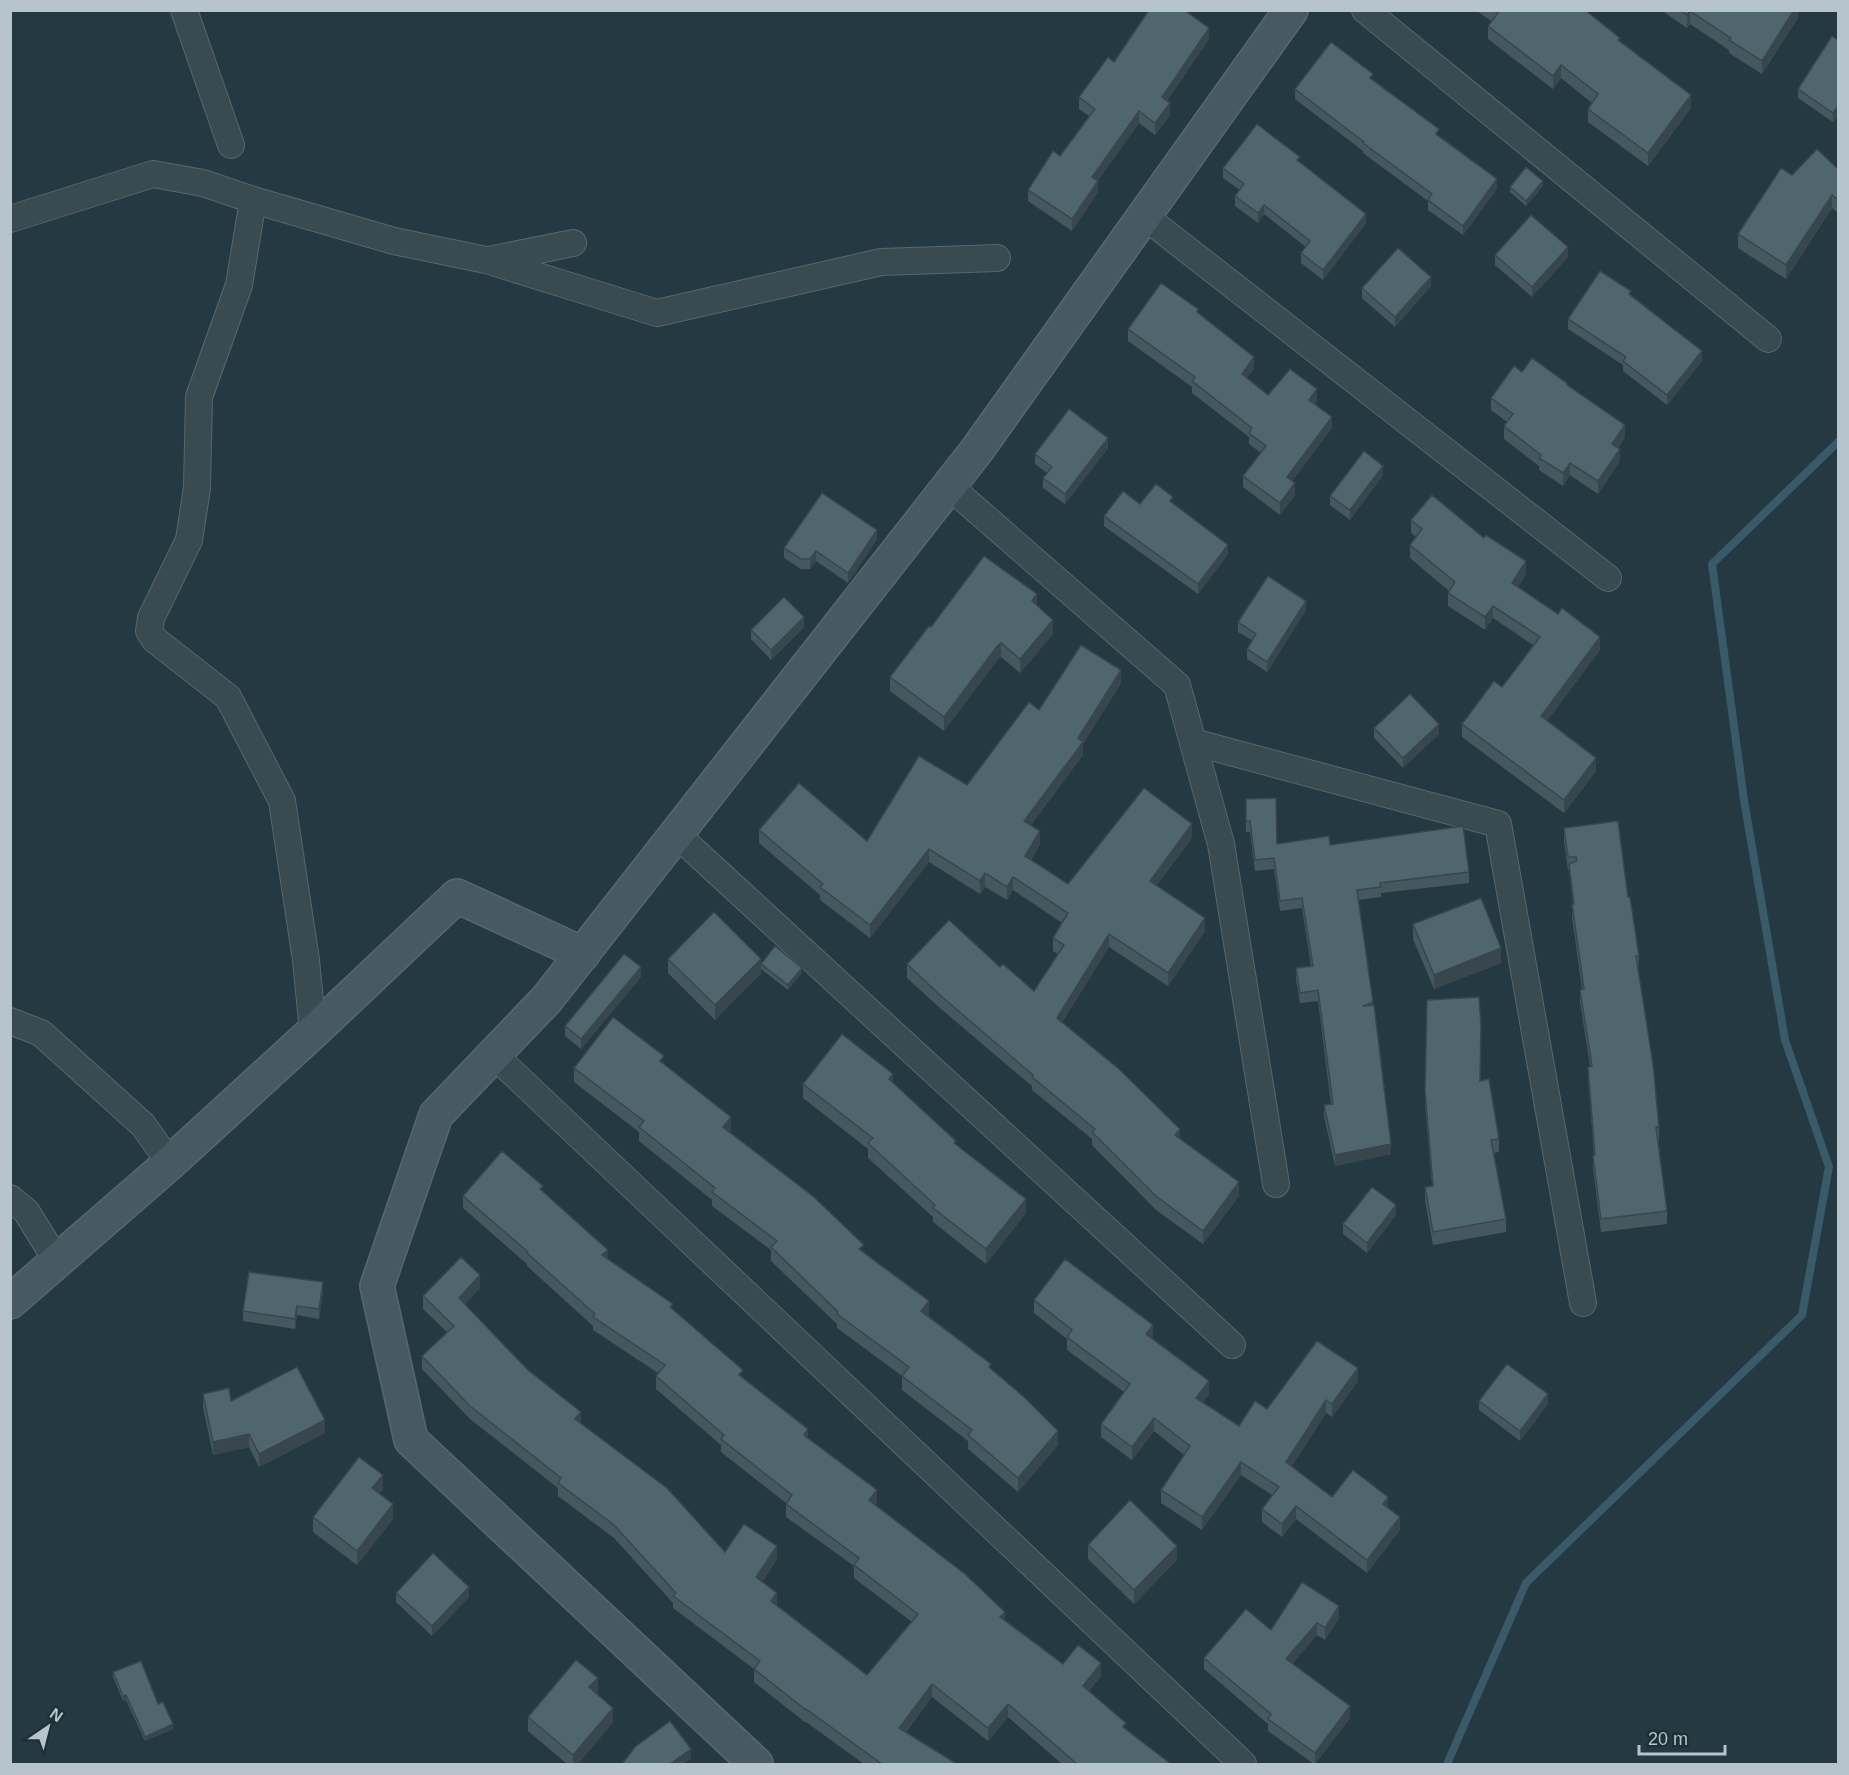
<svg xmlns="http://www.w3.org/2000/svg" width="1849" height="1775" font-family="Helvetica,sans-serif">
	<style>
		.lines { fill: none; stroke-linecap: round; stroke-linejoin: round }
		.stream { stroke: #385a69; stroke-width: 8 }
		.street-casing { stroke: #57676e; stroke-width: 28 }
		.secondary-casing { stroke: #57676e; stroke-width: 36 }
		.street { stroke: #394a51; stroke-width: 26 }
		.secondary { stroke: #475a64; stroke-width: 33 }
		.wall { fill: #45585f }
		.shaded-wall { fill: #38474e }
		.building { fill: #50666f; stroke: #38474e; stroke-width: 1.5 }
	</style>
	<rect width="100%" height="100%" fill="#253942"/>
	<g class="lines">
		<polyline class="stream" points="1447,1764 1526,1583 1802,1315 1829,1167 1785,1040 1744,800 1712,564 1838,442"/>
		<defs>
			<g id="street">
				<polyline points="184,10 231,145"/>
				<polyline points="1365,10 1768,339"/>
				<polyline points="253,200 239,285 199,397 197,488 189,540 151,618 149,631 155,640 228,697 282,801 306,960 313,1032"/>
				<polyline points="1144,216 1608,578"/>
				<polyline points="10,219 153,174 203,183 253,200 394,241 486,260 657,313 881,262 997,258"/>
				<polyline points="489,260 573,243"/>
				<polyline points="949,486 1177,685 1221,844 1276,1184"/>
				<polyline points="1193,742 1498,824 1583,1303"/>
				<polyline points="676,834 1232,1345"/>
				<polyline points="10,1021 41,1033 143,1125 170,1163"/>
				<polyline points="494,1055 1243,1764"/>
				<polyline points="10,1198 26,1211 57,1261"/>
			</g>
			<g id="secondary">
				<polyline points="10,1302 170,1163 313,1032 457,896 583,954"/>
				<polyline points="756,1764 411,1440 377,1286 436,1115 547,999 977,450 1291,10"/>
			</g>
		</defs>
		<use href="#street" class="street-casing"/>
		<use href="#secondary" class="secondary-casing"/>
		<use href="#street" class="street"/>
		<use href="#secondary" class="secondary"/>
	</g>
	<g class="wall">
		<polygon points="1585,10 1691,108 1648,166 1588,122 1588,109 1592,103 1561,78 1553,89 1488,39 1488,26 1491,21 1477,11"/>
		<polygon points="1661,10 1798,10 1798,18 1762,74 1729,53 1729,50 1690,24 1687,28"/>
		<polygon points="1209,39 1167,101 1170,115 1155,135 1139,123 1098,180 1098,192 1072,231 1028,201 1028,190 1060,156 1089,116 1079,109 1079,97 1114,62"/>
		<polygon points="1839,41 1839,115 1833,122 1798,98 1798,89"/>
		<polygon points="1373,80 1439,136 1497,189 1463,235 1428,210 1428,201 1363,153 1363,151 1295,99 1295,89"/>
		<polygon points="1300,162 1366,223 1323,280 1301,263 1301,253 1306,247 1264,214 1258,223 1235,206 1235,196 1240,190 1223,178 1223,168"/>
		<polygon points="1839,170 1839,211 1837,212 1832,208 1786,279 1738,248 1738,234"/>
		<polygon points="1543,186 1526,206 1510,192 1510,187"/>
		<polygon points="1495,255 1568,257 1532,297 1495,265"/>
		<polygon points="1431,286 1395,327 1362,298 1362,288"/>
		<polygon points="1631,295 1702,361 1667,405 1623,371 1623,365 1568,329 1568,319"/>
		<polygon points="1198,313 1254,368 1247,378 1268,395 1317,401 1314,404 1332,428 1292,481 1295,495 1280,515 1243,487 1243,476 1261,453 1249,444 1249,437 1192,393 1192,387 1128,341 1128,329"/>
		<polygon points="1522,372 1568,386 1625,437 1618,448 1620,461 1598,494 1570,475 1563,486 1539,470 1539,466 1504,439 1504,426 1507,422 1491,410 1491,398"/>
		<polygon points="1108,448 1065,504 1043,488 1043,478 1047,473 1035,464 1035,454"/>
		<polygon points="1383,475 1350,520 1330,505 1330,496"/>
		<polygon points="1140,504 1173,504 1228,554 1198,594 1104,526 1104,516"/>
		<polygon points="1411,520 1526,574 1518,587 1600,650 1547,721 1596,771 1564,813 1462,737 1462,724 1502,687 1533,645 1493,618 1485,630 1448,606 1448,593 1449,591 1410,558 1410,545 1416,537 1411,533"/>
		<polygon points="877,539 848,583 816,561 810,569 801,569 784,558 784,548"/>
		<polygon points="1037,606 1053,634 1020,673 1001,657 998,659 944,731 890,691 890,677 931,627"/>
		<polygon points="1306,610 1267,672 1247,659 1247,649 1252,640 1238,632 1238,622"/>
		<polygon points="804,627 771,660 751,639 751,630"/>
		<polygon points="1121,683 1083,744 1083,755 1031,825 1040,844 1031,860 1068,884 1192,838 1156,886 1205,931 1168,986 1109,947 1062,1022 1239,1196 1203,1244 1156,1210 1092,1145 1092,1139 1032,1090 1032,1086 941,1009 907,978 907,964 1000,967 1034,991 1058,954 1053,951 1053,938 1062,923 1013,890 1007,900 985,887 980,894 929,862 870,938 820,900 820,895 759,843 759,830 867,841 967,785 1039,710"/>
		<polygon points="1374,728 1439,734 1403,768 1374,738"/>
		<polygon points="1246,799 1277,844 1330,845 1469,872 1469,883 1381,893 1381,897 1358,900 1373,1005 1391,1154 1335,1166 1324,1116 1324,1105 1331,1104 1318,1001 1300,1003 1296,979 1296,968 1311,966 1302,908 1280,911 1274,869 1255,871 1250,832 1246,832"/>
		<polygon points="1564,828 1628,897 1639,956 1638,969 1659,1127 1659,1140 1658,1140 1667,1211 1667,1224 1601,1232 1593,1168 1593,1156 1594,1155 1588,1079 1588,1067 1590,1066 1580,1002 1580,990 1582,989 1572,917 1573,904 1569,870 1568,870 1564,841"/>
		<polygon points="1413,924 1501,963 1434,989 1413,939"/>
		<polygon points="668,959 761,964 802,973 788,990 761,969 761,973 715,1020 668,973"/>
		<polygon points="641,977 581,1049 565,1036 565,1026"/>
		<polygon points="1427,1000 1481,1081 1499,1139 1499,1152 1493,1153 1506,1219 1506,1232 1433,1245 1425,1200 1425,1187 1432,1186 1425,1104"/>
		<polygon points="664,1064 731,1131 730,1132 864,1252 929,1315 928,1316 991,1369 1058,1445 1018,1492 968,1449 968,1441 902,1390 902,1376 837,1328 837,1324 771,1261 771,1250 712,1206 712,1200 639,1141 639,1132 574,1082 574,1068"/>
		<polygon points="893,1083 1026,1213 986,1264 933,1222 933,1217 868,1158 868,1149 803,1098 803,1084"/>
		<polygon points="543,1191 608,1259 673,1310 743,1378 877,1503 875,1504 1005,1620 1063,1664 1101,1676 1089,1691 1126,1729 1171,1764 1062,1764 1008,1717 988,1741 932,1697 906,1732 957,1764 864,1764 806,1722 806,1723 754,1682 754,1669 673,1608 673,1603 614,1538 558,1496 558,1488 470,1419 422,1369 422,1356 447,1332 423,1309 423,1296 480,1288 465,1304 528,1370 581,1423 725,1552 777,1559 762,1582 777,1605 867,1675 912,1622 854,1578 854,1566 786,1517 786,1503 721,1452 721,1445 656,1389 656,1376 658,1373 593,1330 593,1326 527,1266 527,1264 463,1208 463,1196"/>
		<polygon points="1396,1215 1367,1253 1343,1234 1343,1224"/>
		<polygon points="323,1292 319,1319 297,1315 295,1329 243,1321 243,1311"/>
		<polygon points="1034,1300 1153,1338 1209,1394 1203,1402 1239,1426 1267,1409 1358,1381 1332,1417 1326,1413 1292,1466 1332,1497 1388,1508 1400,1530 1367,1573 1296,1519 1282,1537 1262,1522 1262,1509 1272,1495 1241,1475 1202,1530 1161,1503 1161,1490 1184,1455 1154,1431 1132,1460 1101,1437 1101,1424 1124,1392 1067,1350 1067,1339 1034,1313"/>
		<polygon points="203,1394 231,1401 325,1433 259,1467 249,1447 213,1455 203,1407"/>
		<polygon points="1479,1401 1548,1404 1520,1441 1479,1410"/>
		<polygon points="383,1489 379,1494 393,1519 357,1565 313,1532 313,1517"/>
		<polygon points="1088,1545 1177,1560 1134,1604 1088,1559"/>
		<polygon points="396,1593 469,1597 432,1636 396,1602"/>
		<polygon points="1339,1618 1325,1640 1317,1635 1292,1664 1350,1718 1315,1764 1314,1764 1268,1731 1268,1724 1204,1669 1204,1658 1271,1630"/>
		<polygon points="113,1672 158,1704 173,1729 145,1741 126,1700 123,1701 113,1677"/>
		<polygon points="598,1693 597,1694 613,1722 578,1764 567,1764 528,1731 528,1717"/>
	</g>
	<g class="shaded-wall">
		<polygon points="1794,10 1798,10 1798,18 1762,74 1762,61"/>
		<polygon points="1690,11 1690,24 1687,28 1687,15"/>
		<polygon points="1209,28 1209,39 1162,109 1162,97"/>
		<polygon points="1561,65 1561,78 1553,89 1553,76"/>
		<polygon points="1691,95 1691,108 1648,166 1648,153"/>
		<polygon points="1170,103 1170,115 1155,135 1155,123"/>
		<polygon points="1839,105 1839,115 1833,122 1833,113"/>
		<polygon points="1139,111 1139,123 1092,188 1092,177"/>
		<polygon points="1497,179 1497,189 1463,235 1463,226"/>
		<polygon points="1098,181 1098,192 1072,231 1072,219"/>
		<polygon points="1543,181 1543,186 1526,206 1526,201"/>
		<polygon points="1832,195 1832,208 1786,279 1786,265"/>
		<polygon points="1839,198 1839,211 1837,212 1837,199"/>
		<polygon points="1264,205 1264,214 1258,223 1258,213"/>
		<polygon points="1366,214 1366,223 1323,280 1323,270"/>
		<polygon points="1568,247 1568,257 1532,297 1532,287"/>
		<polygon points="1431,277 1431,286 1395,327 1395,317"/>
		<polygon points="1702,351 1702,361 1667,405 1667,395"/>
		<polygon points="1254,357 1254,368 1242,385 1242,374"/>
		<polygon points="1317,389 1317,401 1309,411 1309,400"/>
		<polygon points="1332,417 1332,428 1287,488 1287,477"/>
		<polygon points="1625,425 1625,437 1612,456 1612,444"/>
		<polygon points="1108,438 1108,448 1065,504 1065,494"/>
		<polygon points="1620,449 1620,461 1598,494 1598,481"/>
		<polygon points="1570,463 1570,475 1563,486 1563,473"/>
		<polygon points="1383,466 1383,475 1350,520 1350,510"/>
		<polygon points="1295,483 1295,495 1280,515 1280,503"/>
		<polygon points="877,530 877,539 848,583 848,573"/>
		<polygon points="1228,545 1228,554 1198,594 1198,584"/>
		<polygon points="816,551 816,561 810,569 810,559"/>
		<polygon points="1526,561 1526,574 1512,596 1512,583"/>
		<polygon points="1037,594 1037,608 1032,601"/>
		<polygon points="1306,601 1306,610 1267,672 1267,662"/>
		<polygon points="1493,606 1493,618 1485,630 1485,617"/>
		<polygon points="804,617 804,627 771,660 771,650"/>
		<polygon points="1053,620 1053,634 1020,673 1020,659"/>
		<polygon points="1600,637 1600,650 1541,729 1541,716"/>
		<polygon points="1001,643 1001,657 998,659 944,731 944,717 998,645"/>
		<polygon points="1121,670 1121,683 1083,744 1083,755 1024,834 1024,821"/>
		<polygon points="1439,724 1439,734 1403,768 1403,758"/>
		<polygon points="1596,758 1596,771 1564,813 1564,800"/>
		<polygon points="1192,824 1192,838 1150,894 1150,881"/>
		<polygon points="1040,831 1040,844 1025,869 1025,856"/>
		<polygon points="929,849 929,862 870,938 870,925"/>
		<polygon points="985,873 985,887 980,894 980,881"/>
		<polygon points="1013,877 1013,890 1007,900 1007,887"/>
		<polygon points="1205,918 1205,931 1168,986 1168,973"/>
		<polygon points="1109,934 1109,947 1057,1031 1057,1018"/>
		<polygon points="1501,948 1501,963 1434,989 1434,975"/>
		<polygon points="761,959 761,973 715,1020 715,1005"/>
		<polygon points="641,967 641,977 581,1049 581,1039"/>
		<polygon points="802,968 802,973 788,990 788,985"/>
		<polygon points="893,1074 893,1089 889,1079"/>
		<polygon points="731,1117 731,1131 723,1141 723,1127"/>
		<polygon points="1180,1129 1180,1142 1175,1135"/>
		<polygon points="1391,1144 1391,1154 1335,1166 1335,1155"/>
		<polygon points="1239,1182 1239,1196 1203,1244 1203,1231"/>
		<polygon points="1026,1199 1026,1213 986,1264 986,1249"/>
		<polygon points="1396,1205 1396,1215 1367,1253 1367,1243"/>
		<polygon points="608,1250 608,1262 602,1255"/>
		<polygon points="480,1275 480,1288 459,1311 459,1298"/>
		<polygon points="323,1282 323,1292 319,1319 319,1309"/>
		<polygon points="929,1301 929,1315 921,1325 921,1311"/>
		<polygon points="297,1306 297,1315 295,1329 295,1319"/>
		<polygon points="1153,1325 1153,1338 1146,1347 1146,1334"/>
		<polygon points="1358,1368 1358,1381 1332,1417 1332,1404"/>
		<polygon points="1209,1381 1209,1394 1196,1411 1196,1398"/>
		<polygon points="1548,1394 1548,1404 1520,1441 1520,1431"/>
		<polygon points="1326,1400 1326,1413 1286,1475 1286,1462"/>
		<polygon points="581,1412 581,1425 575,1419"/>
		<polygon points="1154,1418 1154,1431 1132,1460 1132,1447"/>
		<polygon points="325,1420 325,1433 259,1467 259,1454"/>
		<polygon points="808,1429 808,1442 804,1435"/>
		<polygon points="1058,1431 1058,1445 1018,1492 1018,1478"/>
		<polygon points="249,1434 249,1447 213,1455 213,1442"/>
		<polygon points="1241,1462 1241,1475 1202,1530 1202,1517"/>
		<polygon points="383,1475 383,1489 372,1503 372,1488"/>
		<polygon points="877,1490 877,1503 869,1513 869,1500"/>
		<polygon points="1388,1497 1388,1510 1383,1504"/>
		<polygon points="393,1504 393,1519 357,1565 357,1551"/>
		<polygon points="1296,1506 1296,1519 1282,1537 1282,1524"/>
		<polygon points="1400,1517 1400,1530 1367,1573 1367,1560"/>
		<polygon points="777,1546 777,1559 756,1590 756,1577"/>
		<polygon points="1177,1546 1177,1560 1134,1604 1134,1590"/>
		<polygon points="469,1587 469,1597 432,1636 432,1626"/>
		<polygon points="777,1593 777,1606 771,1601"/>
		<polygon points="1339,1606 1339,1618 1325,1640 1325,1628"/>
		<polygon points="1005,1612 1005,1625 1000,1617"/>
		<polygon points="1317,1623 1317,1635 1286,1671 1286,1659"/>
		<polygon points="1101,1663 1101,1676 1083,1699 1083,1686"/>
		<polygon points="598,1678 598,1693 589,1702 589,1687"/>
		<polygon points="932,1684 932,1697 899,1740 899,1728"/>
		<polygon points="126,1695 126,1700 123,1701 123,1696"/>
		<polygon points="1008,1704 1008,1717 988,1741 988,1728"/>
		<polygon points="1350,1706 1350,1718 1315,1764 1315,1753"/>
		<polygon points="613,1708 613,1722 578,1764 573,1764 573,1755"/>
		<polygon points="173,1724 173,1729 145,1741 145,1737"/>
		<polygon points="691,1749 691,1759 683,1764 670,1764"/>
	</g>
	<g class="building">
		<polygon points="1149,10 1184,10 1209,28 1162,97 1170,103 1155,123 1139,111 1092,177 1098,181 1072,219 1028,190 1053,151 1060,156 1095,109 1079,97 1108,57 1114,62"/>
		<polygon points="1494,10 1585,10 1620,38 1618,40 1691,95 1648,153 1588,109 1598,94 1561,65 1553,76 1488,26 1498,13"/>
		<polygon points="1680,10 1794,10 1762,61 1729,40 1731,38 1690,11 1687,15"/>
		<polygon points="1832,36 1839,41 1839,105 1833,113 1798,89"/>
		<polygon points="1331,42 1373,74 1370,78 1439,129 1436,134 1497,179 1463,226 1428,200 1432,194 1363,143 1364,142 1295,89"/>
		<polygon points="1257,124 1300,157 1297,160 1366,214 1323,270 1301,253 1310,241 1264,205 1258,213 1235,196 1244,184 1223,168"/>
		<polygon points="1817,149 1839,170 1839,198 1837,199 1832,195 1786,265 1738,234 1781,168 1792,175"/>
		<polygon points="1526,167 1543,181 1526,201 1510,187"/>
		<polygon points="1531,215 1568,247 1532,287 1495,255"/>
		<polygon points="1398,248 1431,277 1395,317 1362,288"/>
		<polygon points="1600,271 1631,291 1629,294 1702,351 1667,395 1623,361 1626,357 1568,319"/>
		<polygon points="1161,283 1198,309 1197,312 1254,357 1242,374 1268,395 1290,369 1317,389 1309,400 1332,417 1287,477 1295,483 1280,503 1243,476 1266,446 1249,433 1252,428 1192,381 1195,377 1128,329"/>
		<polygon points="1532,358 1568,384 1567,385 1625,425 1612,444 1620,449 1598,481 1570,463 1563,473 1539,458 1541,455 1504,426 1513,414 1491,398 1514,366 1522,372"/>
		<polygon points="1069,409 1108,438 1065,494 1043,478 1052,467 1035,454"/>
		<polygon points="1364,451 1383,466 1350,510 1330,496"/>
		<polygon points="1156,484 1173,497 1170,501 1228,545 1198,584 1104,516 1123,491 1140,504"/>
		<polygon points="822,493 877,530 848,573 816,551 810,559 801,559 784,548"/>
		<polygon points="1432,495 1484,538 1486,535 1526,561 1512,583 1558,614 1562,608 1600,637 1541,716 1596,758 1564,800 1462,724 1494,681 1502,687 1540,637 1493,606 1485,617 1448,593 1455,582 1410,545 1422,529 1411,520"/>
		<polygon points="984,556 1037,594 1032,601 1053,620 1020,659 1001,643 998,645 944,717 890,677 929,626 931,627"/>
		<polygon points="1268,576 1306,601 1267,662 1247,649 1256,634 1238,622"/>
		<polygon points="784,597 804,617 771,650 751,630"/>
		<polygon points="1081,645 1121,670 1078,738 1083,742 1024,821 1040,831 1025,856 1068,884 1144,788 1192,824 1150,881 1205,918 1168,973 1109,934 1057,1018 1119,1069 1180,1129 1175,1135 1239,1182 1203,1231 1156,1196 1092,1132 1095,1129 1032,1077 1033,1075 941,996 907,964 949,920 1000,967 1003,964 1034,991 1064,945 1053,938 1068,913 1013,877 1007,887 985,873 980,881 929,849 870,925 820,887 823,884 759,830 799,783 867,841 919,756 967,785 1029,702 1039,710"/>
		<polygon points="1410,694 1439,724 1403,758 1374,728"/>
		<polygon points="1276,798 1277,844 1329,836 1330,845 1463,826 1469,872 1380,883 1381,887 1357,890 1373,1002 1363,1006 1374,1005 1391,1144 1335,1155 1324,1105 1333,1104 1318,990 1300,993 1296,968 1313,966 1302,898 1280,901 1274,858 1255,860 1250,821 1246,821 1246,799"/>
		<polygon points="1618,821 1628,897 1630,897 1639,956 1636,956 1653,1064 1659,1127 1656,1127 1667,1211 1601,1219 1593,1156 1595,1155 1588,1067 1592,1066 1580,990 1584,989 1572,904 1574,904 1569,864 1577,861 1576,857 1568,857 1564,828"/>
		<polygon points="1481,898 1501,948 1434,975 1413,924"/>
		<polygon points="714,912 761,959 715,1005 668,959"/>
		<polygon points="775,946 802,968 788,985 761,964"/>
		<polygon points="624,954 641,967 581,1039 565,1026"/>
		<polygon points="1479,997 1481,1025 1480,1081 1489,1079 1499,1139 1491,1140 1506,1219 1433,1232 1425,1187 1433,1186 1425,1091 1427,1000"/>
		<polygon points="613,1017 664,1056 660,1061 731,1117 723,1127 814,1197 864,1245 859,1249 929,1301 921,1311 991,1364 989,1367 1024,1397 1058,1431 1018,1478 968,1435 972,1430 902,1376 909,1367 837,1314 838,1312 771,1247 777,1241 712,1192 715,1188 639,1127 644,1121 574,1068"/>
		<polygon points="842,1034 893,1074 889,1079 956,1141 954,1143 1026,1199 986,1249 933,1208 935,1205 868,1143 873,1138 803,1084"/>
		<polygon points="502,1151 543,1186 540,1189 608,1250 602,1255 673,1304 670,1307 743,1370 739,1375 808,1429 804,1435 877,1490 869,1500 965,1574 1005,1612 1000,1617 1063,1664 1078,1645 1101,1663 1083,1686 1126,1723 1123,1727 1171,1764 1077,1764 1008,1704 988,1728 932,1684 899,1728 957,1764 882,1764 806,1709 806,1710 754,1669 760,1661 673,1596 676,1593 614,1525 558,1483 561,1478 470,1406 422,1356 454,1326 423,1296 461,1257 480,1275 459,1298 528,1370 581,1412 575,1419 667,1488 725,1552 744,1524 777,1546 756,1577 777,1593 771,1601 867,1675 918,1614 854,1565 859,1558 786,1504 792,1495 721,1439 724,1435 656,1376 665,1365 593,1317 595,1314 527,1253 528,1252 463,1196"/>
		<polygon points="1372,1187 1396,1205 1367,1243 1343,1224"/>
		<polygon points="1065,1259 1153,1325 1146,1334 1209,1381 1196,1398 1239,1426 1255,1401 1267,1409 1317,1341 1358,1368 1332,1404 1326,1400 1286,1462 1332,1497 1353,1470 1388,1497 1383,1504 1400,1517 1367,1560 1296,1506 1282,1524 1262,1509 1279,1487 1241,1462 1202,1517 1161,1490 1190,1446 1154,1418 1132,1447 1101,1424 1130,1384 1067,1337 1072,1330 1034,1300"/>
		<polygon points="249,1272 323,1282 319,1309 297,1306 295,1319 243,1311"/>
		<polygon points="1507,1364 1548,1394 1520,1431 1479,1401"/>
		<polygon points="297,1367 325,1420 259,1454 249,1434 213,1442 203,1394 229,1388 231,1401"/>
		<polygon points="359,1457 383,1475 372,1488 393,1504 357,1551 313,1517"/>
		<polygon points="1130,1500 1177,1546 1134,1590 1088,1545"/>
		<polygon points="433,1553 469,1587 432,1626 396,1593"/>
		<polygon points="1302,1582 1339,1606 1325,1628 1317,1623 1286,1659 1350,1706 1315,1753 1268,1719 1271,1714 1204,1658 1246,1609 1271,1630"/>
		<polygon points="576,1660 598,1678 589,1687 613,1708 573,1755 528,1717"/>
		<polygon points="141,1661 158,1704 163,1702 173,1724 145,1737 126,1695 123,1696 113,1672"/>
		<polygon points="670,1721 691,1749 670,1764 622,1764 635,1747"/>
	</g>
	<rect width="1849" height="1775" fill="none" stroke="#b6c4cb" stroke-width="24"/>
	<g transform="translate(48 1727) rotate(35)" stroke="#1e2f36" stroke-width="4.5" paint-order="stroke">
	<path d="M0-4.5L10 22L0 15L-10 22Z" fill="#b6c4cb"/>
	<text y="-9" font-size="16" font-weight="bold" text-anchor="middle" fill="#b6c4cb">N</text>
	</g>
	<path d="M1639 1745v9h86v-9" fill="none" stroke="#b6c4cb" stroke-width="3"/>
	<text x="1648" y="1745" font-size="18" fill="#b6c4cb" stroke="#1e2f36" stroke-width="4.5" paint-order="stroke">20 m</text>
</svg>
